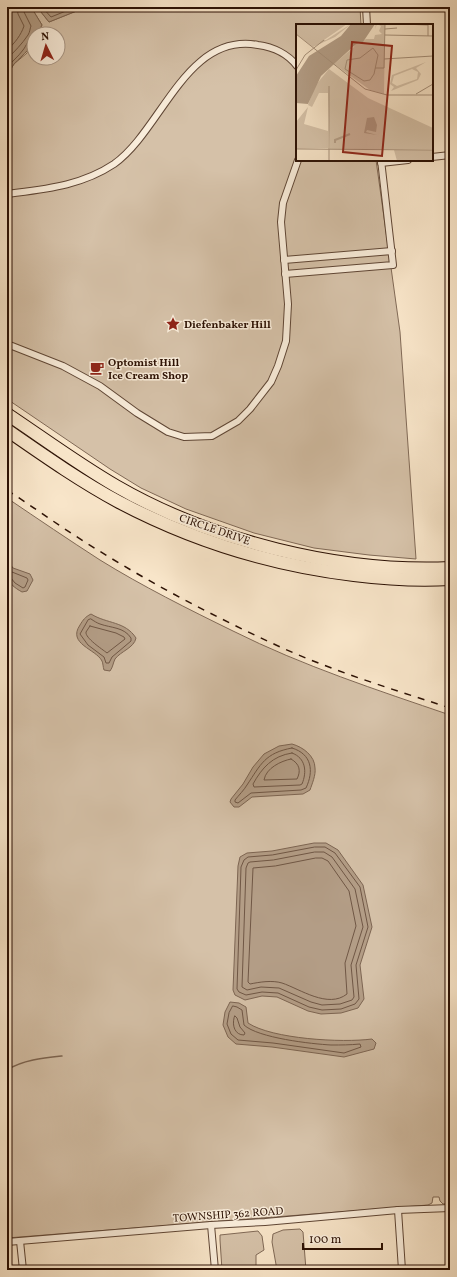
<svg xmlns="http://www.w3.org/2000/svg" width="457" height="1277" font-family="Vollkorn,serif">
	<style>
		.green { fill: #d5c1a8; stroke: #806956 }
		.water { fill: #b39d86; stroke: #7d6552 }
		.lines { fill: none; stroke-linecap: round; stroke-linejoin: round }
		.shore { stroke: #705745; stroke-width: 1 }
		.stream { stroke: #7d6552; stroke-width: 1.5 }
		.street-casing { stroke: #5f4635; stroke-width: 8 }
		.highway-casing { stroke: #2c1104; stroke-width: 14 }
		.street { stroke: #faeedc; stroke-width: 6 }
		.highway { stroke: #f8e5c9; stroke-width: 12 }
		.rail { stroke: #2c1104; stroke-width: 1.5; stroke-dasharray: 7 7; stroke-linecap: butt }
		.labels { text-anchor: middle; stroke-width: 3; stroke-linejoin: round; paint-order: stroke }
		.poi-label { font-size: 11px; font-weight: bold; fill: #2c1104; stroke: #faeedc; text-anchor: start }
		.street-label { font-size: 11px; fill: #2c1104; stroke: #faeedc }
		.inset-river { fill: none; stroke: #b39d86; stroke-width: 2 }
		.inset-road { fill: none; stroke: #a6907a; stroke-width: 1 }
		.view { fill: #8f2418; fill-opacity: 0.15; stroke: #8f2418; stroke-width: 2 }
		.inset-edge { fill: none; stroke: #2c1104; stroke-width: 2 }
	</style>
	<rect width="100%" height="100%" fill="#f8e5c9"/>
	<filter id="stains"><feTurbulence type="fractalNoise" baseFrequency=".005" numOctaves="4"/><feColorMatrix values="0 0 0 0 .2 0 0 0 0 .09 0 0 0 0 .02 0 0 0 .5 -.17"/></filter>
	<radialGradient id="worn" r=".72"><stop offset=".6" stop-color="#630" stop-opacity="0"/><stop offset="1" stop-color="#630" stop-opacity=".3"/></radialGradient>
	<g class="green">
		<polygon points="31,7 37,7 49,22 84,8 84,7 360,7 361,25 297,25 297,160 376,160 400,332 416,559 369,555 314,548 254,533 186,509 141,488 110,469 7,399 7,75 14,64 27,53 34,40 34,58 58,58 58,34 37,34 42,25"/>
		<path d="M7 498C38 519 69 540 100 560 142 586 188 609 233 631 303 666 377 690 450 715V1203L443 1204 440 1201 439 1197H433L432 1203 428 1205 7 1238Z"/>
		<polygon points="300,1229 303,1232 306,1270 277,1270 272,1242 273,1234 283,1230"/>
		<polygon points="258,1231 262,1236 264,1250 256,1255 256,1265 253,1270 222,1270 220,1240 220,1235"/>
	</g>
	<g class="water">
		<path d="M7 7H31L42 25 37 34H34C34 48 23 54 14 64 12 67 9 72 7 75Z"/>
		<polygon points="37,7 84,7 84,8 49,22"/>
		<path d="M7 560 13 568 30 574 33 580 27 591 22 592C6 583 7 578 7 560Z"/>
		<path d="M91 614C107 624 125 621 136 638 134 648 121 651 115 659 113 663 113 667 110 671L104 670C103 667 103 663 102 661 96 649 67 644 80 625 83 620 85 617 91 614Z"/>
		<path d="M292 744C303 747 315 756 315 768 316 775 312 784 310 790L303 794 252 797 239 807H234L230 802 231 799 243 784 253 767 264 754 279 746Z"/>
		<polygon points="314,843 326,843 338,850 363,885 372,927 360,965 364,999 358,1008 341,1013 321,1014 308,1011 277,997 262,996 245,1000 235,995 233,990 238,866 240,857 247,853 272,851"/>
		<path d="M230 1002 239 1003 246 1007 248 1023C272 1039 342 1043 372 1039L376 1043 374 1049 344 1057 272 1047 236 1044 228 1037 223 1025 225 1012Z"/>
	</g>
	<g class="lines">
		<g class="shore">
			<polyline points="42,7 51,17 76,7"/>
			<path d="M7 50C15 43 21 35 24 26L18 14 17 7"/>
			<path d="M7 59C15 51 22 44 28 35 30 32 30 28 31 26L24 12 23 7"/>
			<path d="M7 68C12 61 18 57 23 50 27 45 27 40 34 38"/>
			<polyline points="7,567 12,572 27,578 28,580 25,587 23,588 15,583 11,578 7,577"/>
			<path d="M91 619C94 621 97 623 100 624 111 628 124 627 131 638V641L112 657 109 663H106L104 657 88 645 80 634 88 620Z"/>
			<path d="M90 626 116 633 124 637 125 639 107 653C102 649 85 638 86 632 87 630 89 628 90 626Z"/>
			<path d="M292 748C312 754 314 771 306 788L301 790 251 793 238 803 235 802V800C239 795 244 790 247 785 261 764 265 753 292 748Z"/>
			<path d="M292 753C306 758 307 772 302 784L300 785 254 787 253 784C262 768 272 756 292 753Z"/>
			<path d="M291 759C300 764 301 771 297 779L264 780C266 768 281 761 291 759Z"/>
			<polygon points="315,847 325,847 335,853 360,887 368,927 356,965 359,999 355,1004 341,1009 322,1010 309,1007 278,993 262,992 246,995 239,992 237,989 241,867 244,860 248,857 272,855"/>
			<polygon points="315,852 324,852 332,857 355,889 363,927 351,965 354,997 352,1000 340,1004 322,1005 311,1002 279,988 261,987 247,990 242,987 246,868 248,863 250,862 273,860"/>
			<path d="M316 858H322L328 861 349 891 356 926 345 963 347 994C328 1009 300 989 282 983 272 980 260 982 250 984L248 982 253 868 275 866Z"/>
			<path d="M233 1006 237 1007 242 1010 244 1025C258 1038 312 1044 331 1045 341 1045 350 1045 360 1044L361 1047 344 1053 273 1043 238 1040 231 1034 227 1024 229 1013Z"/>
			<path d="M235 1016 237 1018 240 1027 245 1033 244 1035C235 1035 232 1026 234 1018Z"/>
		</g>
		<path class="stream" d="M7 1070C23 1060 43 1058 62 1056"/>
		<defs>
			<g id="street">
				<polyline points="366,7 367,25"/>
				<polyline points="432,157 450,155"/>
				<polyline points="381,163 408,160"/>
				<path d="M7 194C45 189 81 186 114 164 162 130 186 32 258 45 273 47 288 54 297 66"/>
				<polyline points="284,260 392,251"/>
				<polyline points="285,274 393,265 381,160"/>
				<polyline points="7,344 63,366 100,386 137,413 168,432 184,437 212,436 238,421 250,409 271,382 278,366 286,341 288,304 281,222 283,203 298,160"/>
				<polyline points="398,1210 402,1270"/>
				<polyline points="211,1225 215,1270"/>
				<polyline points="20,1241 23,1270"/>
				<polyline points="7,1242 211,1225 265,1222 398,1210 450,1208"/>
			</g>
			<g id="highway">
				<path d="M7 414C43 438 78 464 116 486 211 541 340 573 450 568"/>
				<path d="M7 430C43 455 80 481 119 502 193 541 270 565 354 575 386 579 418 581 450 579"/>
			</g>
		</defs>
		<use href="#street" class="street-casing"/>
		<use href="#highway" class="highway-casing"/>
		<use href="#street" class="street"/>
		<use href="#highway" class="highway"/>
		<path class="rail" d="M7 490C33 507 58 525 85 542 146 581 211 615 276 645 332 671 392 689 450 708"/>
	</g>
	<defs>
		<symbol id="sight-bare" viewBox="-9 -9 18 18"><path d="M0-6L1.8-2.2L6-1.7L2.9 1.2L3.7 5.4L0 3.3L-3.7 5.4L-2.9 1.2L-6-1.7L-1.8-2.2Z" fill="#8f2418" stroke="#faeedc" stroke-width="2.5" paint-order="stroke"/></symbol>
		<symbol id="cafe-bare" viewBox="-9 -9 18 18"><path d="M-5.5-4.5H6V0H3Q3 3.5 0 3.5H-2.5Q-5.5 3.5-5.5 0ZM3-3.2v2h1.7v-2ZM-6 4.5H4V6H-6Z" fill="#8f2418" stroke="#faeedc" stroke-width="2.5" paint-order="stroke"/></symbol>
	</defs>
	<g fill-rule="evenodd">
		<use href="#sight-bare" x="163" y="314" width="20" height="20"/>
		<use href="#cafe-bare" x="87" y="358" width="20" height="20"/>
	</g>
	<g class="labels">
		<g class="poi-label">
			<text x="184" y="328">Diefenbaker Hill</text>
			<text x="108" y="366">Optomist Hill<tspan x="108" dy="13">Ice Cream Shop</tspan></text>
		</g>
		<g class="street-label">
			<text transform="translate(215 529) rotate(19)" y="4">CIRCLE DRIVE</text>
			<text transform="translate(228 1214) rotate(-4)" y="4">TOWNSHIP 362 ROAD</text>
		</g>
	</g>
	<g transform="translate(296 24)">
		<rect width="137" height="137" fill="#f8e5c9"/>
		<path d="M0 0H51L28 16H30L55 0 39 13 17 23 0 10ZM80 0H89L88 70 74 66 38 40 58 23 59 19 63 20 70 15H78L79 11 86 10 83 7 85 2 81 0 79 5ZM130 38 120 44 125 50 122 56 95 67 98 63 94 60 96 51ZM116 45 122 48 121 55 101 62 96 59 98 52ZM33 45 72 74 137 104V125H34L32 69H23L16 83 12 81 19 62ZM12 83 8 100 32 107V124L0 125V98ZM98 126H137V137H101Z" fill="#d5c1a8" fill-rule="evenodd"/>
		<path d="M55 0H79L67 18 60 20 25 52 12 80 0 79V52L13 32 45 12ZM71 94 78 93 81 101 80 108 71 106 70 108 81 111 68 109Z" fill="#b39d86"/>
		<path class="inset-river" d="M39 119V116L54 110"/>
		<path class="inset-road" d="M105 0 132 1V12M89 5 101 4M0 10 69 65 91 71H137M89 11 137 12M77 24 82 31 78 50 74 56 68 57 49 45 51 36 64 34ZM88 35 137 32M79 44H88L89 0M0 46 9 31 28 16M120 70 137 60M0 125 137 126M33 137V62"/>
		<path class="view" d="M56 18 96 22 86 132 47 128Z"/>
		<rect width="137" height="137" class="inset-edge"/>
	</g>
	<rect width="457" height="1277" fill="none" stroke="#f8e5c9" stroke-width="24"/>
	<rect x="8" y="8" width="441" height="1261" fill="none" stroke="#2c1104" stroke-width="2"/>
	<rect x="12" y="12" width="433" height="1253" fill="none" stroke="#2c1104"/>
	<g transform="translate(46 46) rotate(355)"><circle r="19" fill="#faeedc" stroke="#a89686"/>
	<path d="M0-3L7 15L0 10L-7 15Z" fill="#8f2418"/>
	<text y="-6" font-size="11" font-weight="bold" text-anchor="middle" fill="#2c1104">N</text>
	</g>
	<path d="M303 1243v6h79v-6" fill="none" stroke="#2c1104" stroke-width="2"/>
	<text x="309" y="1243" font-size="12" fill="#2c1104" stroke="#faeedc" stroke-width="3" paint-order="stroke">100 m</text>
	<rect width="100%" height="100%" filter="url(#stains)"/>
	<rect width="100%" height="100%" fill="url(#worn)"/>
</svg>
